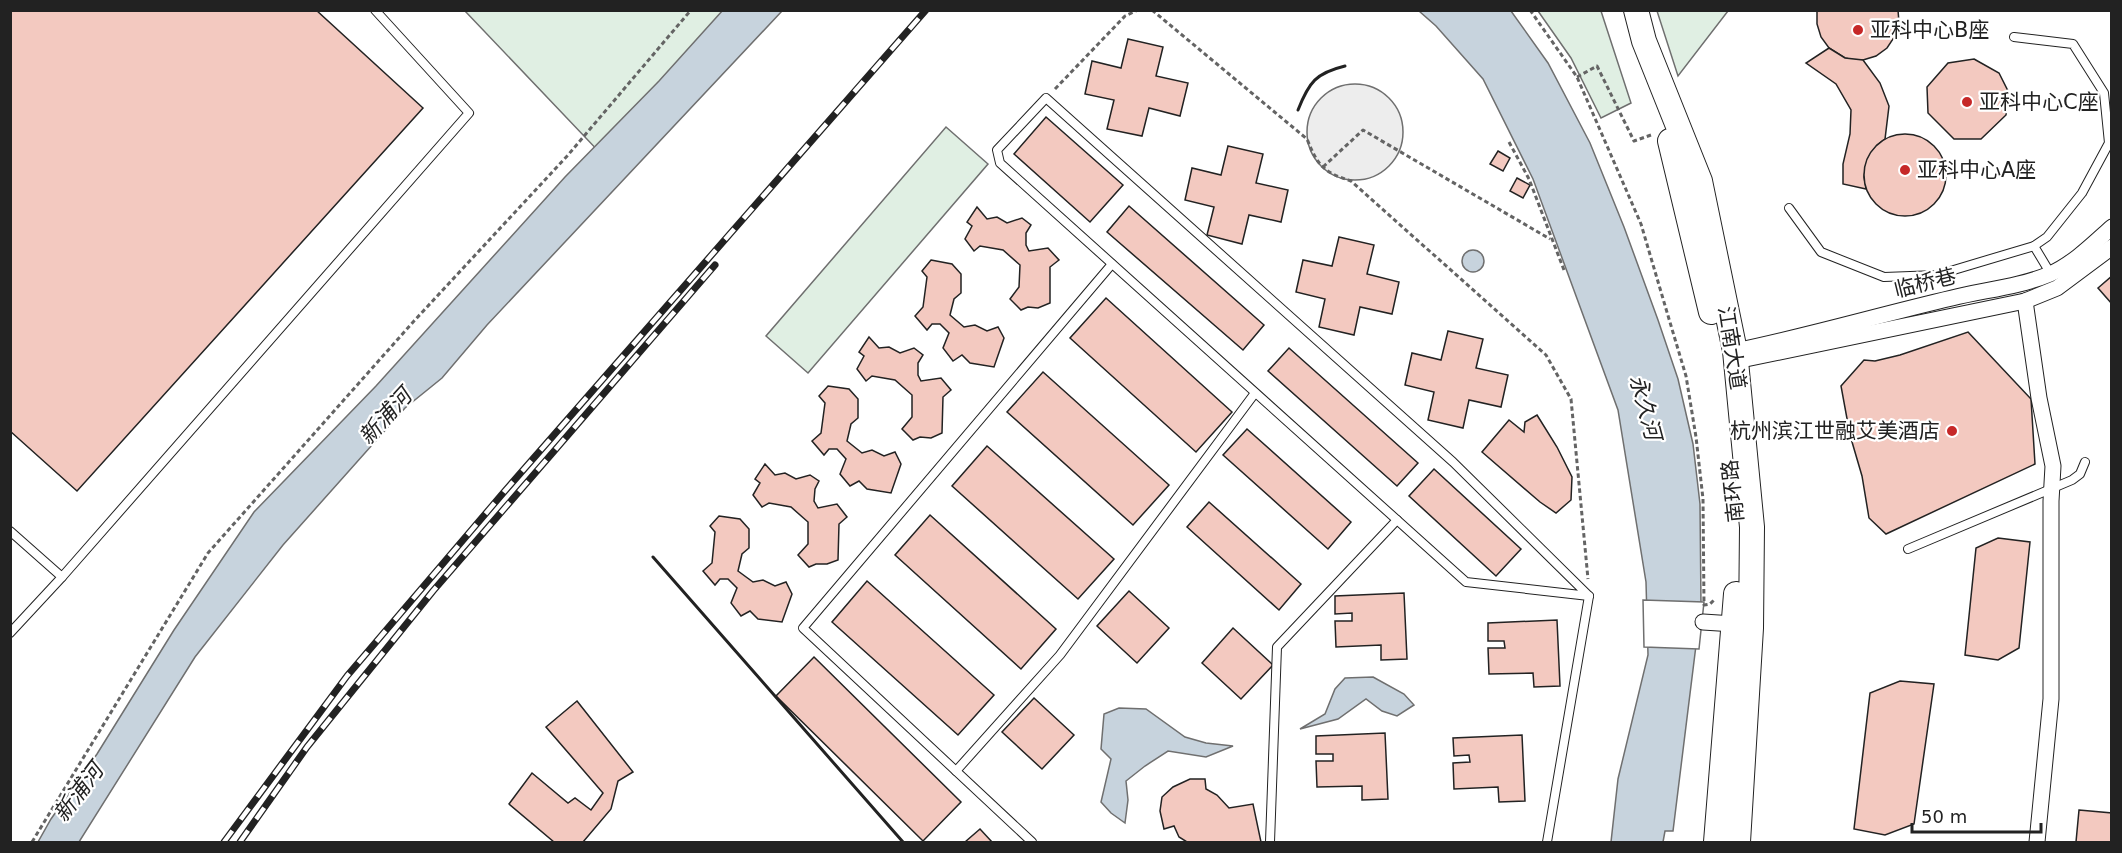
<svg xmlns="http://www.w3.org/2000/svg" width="2122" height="853" font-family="'DejaVu Sans','Noto Sans SC',sans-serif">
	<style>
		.green { fill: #e0efe3; stroke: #6f6f6f; stroke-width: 1.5 }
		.parking { fill: #ededed; stroke: #6f6f6f; stroke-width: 1.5 }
		.water { fill: #c7d3dd; stroke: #6f6f6f; stroke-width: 1.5 }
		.pier { fill: #fff; stroke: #6f6f6f; stroke-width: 1.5 }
		.building { fill: #f3c9c0; stroke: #222; stroke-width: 1.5 }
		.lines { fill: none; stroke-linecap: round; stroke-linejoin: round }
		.service-casing { stroke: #222; stroke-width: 10 }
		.minor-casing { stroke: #222; stroke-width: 17 }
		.primary-casing { stroke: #222; stroke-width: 26 }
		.path { stroke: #646464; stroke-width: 3; stroke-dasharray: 4.5 3; stroke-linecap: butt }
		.service { stroke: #fff; stroke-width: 8 }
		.minor { stroke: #fff; stroke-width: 15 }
		.primary { stroke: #fff; stroke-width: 24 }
		.rail-casing { stroke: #222; stroke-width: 7 }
		.rail { stroke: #fff; stroke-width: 4.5; stroke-dasharray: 14; stroke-linecap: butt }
		.wall { stroke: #222; stroke-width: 3 }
		.poi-dot { fill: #c62828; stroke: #fff; stroke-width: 2 }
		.labels { text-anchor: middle; stroke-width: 4.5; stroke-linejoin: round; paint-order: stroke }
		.poi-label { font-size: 21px; fill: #222; stroke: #fff; text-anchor: start }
		.street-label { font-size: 21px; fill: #222; stroke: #fff }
		.water-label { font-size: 22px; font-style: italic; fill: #222; stroke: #fff }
	</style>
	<rect width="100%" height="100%" fill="#fff"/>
	<g class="green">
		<polygon points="465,11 733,11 603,156"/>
		<polygon points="1538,11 1601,11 1631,103 1601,118 1571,58"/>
		<polygon points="1657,11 1657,10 1728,11 1678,76"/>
		<polygon points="946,127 988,164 808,373 766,336"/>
	</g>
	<circle class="parking" cx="1355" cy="132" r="48"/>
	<g class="water">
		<polygon points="723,10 782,11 487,325 442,378 405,408 283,545 195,657 79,842 38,842 51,819 97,754 174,630 254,512 376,386 565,177 659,81"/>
		<polygon points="1419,11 1511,11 1548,63 1590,143 1624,227 1658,320 1678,379 1693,444 1700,504 1701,605 1673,831 1665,831 1663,842 1611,842 1618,779 1648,655 1646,582 1618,410 1533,179 1483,79 1436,26"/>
		<circle cx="1473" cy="261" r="11"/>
		<polygon points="1373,677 1404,694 1414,705 1397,716 1382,711 1366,699 1338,719 1300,729 1325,714 1335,689 1345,678"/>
		<polygon points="1119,708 1146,709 1185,737 1206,743 1233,746 1206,757 1168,751 1145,766 1126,781 1128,800 1125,823 1111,813 1101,802 1111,759 1101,749 1104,714"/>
	</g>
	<polygon class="pier" points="1643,600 1704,602 1699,649 1644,647"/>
	<g class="building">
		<polygon points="10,10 316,10 423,108 77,491 10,431"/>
		<polygon points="1817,10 1898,10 1899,23 1895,36 1887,48 1876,56 1863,60 1854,60 1845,58 1829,48 1821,37 1817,24"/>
		<polygon points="1128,39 1163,47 1156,76 1188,83 1180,116 1149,108 1142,136 1107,129 1114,100 1085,94 1092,61 1121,68"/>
		<polygon points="1829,48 1845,58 1863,60 1880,83 1889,106 1885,139 1877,145 1866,164 1864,177 1866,189 1843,184 1843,164 1850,134 1851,110 1836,84 1806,63"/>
		<polygon points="1974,59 1999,73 2008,91 2006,115 1981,139 1954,139 1928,113 1927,87 1948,63"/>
		<polygon points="1046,117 1123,185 1090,222 1014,154"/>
		<circle cx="1905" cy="175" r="41"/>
		<polygon points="1228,146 1263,154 1256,183 1288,190 1281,222 1249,215 1242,244 1207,235 1214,207 1185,200 1192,168 1221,175"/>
		<polygon points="1498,151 1510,158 1503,171 1490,164"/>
		<polygon points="1517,178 1530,185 1523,198 1510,191"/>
		<polygon points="1129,206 1264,325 1243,350 1107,232"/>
		<polygon points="977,207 987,219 997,217 1007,223 1022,218 1031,225 1026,233 1026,245 1029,251 1048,248 1059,260 1050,267 1050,303 1038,308 1028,307 1021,310 1010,299 1019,287 1020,265 1003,250 980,246 974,251 965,239 972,226 967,222"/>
		<polygon points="1339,237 1374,245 1367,274 1399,282 1392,314 1360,307 1354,335 1319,327 1325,299 1296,292 1303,260 1332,266"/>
		<polygon points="931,260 952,264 961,274 961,293 954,299 950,315 964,327 975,325 987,331 998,327 1004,338 994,367 970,363 962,355 953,361 943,348 949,333 940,324 932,324 927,330 915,316 923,307 927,277 922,271"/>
		<polygon points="2112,276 2112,304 2098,288"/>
		<polygon points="1106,298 1232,412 1196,452 1070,338"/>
		<polygon points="1448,331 1483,339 1476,368 1508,375 1501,407 1469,400 1463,428 1428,420 1434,392 1405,385 1412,353 1441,360"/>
		<polygon points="1968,332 2031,399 2035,464 1886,534 1869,518 1862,476 1850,435 1841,386 1864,360 1875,361 1900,355"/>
		<polygon points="869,337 879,348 889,347 900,353 914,348 923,355 918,363 918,375 921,381 941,378 951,390 943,397 942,433 931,438 920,437 913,440 902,429 912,417 912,395 895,380 872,376 866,381 857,369 864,356 859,352"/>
		<polygon points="1289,348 1418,463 1397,486 1268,371"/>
		<polygon points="1043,372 1169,485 1133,525 1007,412"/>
		<polygon points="828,386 849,389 858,399 858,418 851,424 847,441 862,453 872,450 884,456 895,452 901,464 891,493 867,489 859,481 850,486 840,474 846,459 837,449 829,449 824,455 812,441 821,433 825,403 819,396"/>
		<polygon points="1537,415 1557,447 1572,477 1571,500 1556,513 1540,502 1482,452 1509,420 1524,432 1525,422"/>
		<polygon points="1247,429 1351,522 1328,549 1223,455"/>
		<polygon points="987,446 1114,559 1078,599 952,486"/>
		<polygon points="765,464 775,475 785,473 796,479 810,475 819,481 815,489 814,501 818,508 837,504 847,517 839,524 838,560 827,564 816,564 809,567 798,555 808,544 808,522 791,507 769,503 762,507 753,495 760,483 755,479"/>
		<polygon points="1434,469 1521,549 1496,576 1409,496"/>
		<polygon points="1209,502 1301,584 1279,610 1187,527"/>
		<polygon points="930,515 1056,629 1021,669 895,555"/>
		<polygon points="719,516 740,519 749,529 749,548 742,554 738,571 753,582 763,580 775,586 786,582 792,594 782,622 758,619 750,611 741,616 731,603 737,588 728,579 720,579 715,585 703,571 712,563 715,532 710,526"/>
		<polygon points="1998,538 2030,542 2019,648 1998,660 1965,655 1976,548"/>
		<polygon points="867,581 994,695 958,735 832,622"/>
		<polygon points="1129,591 1169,628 1137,663 1097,626"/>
		<polygon points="1404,593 1407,659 1381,660 1381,645 1336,647 1335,621 1352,621 1352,613 1335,614 1335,596"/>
		<polygon points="1557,620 1560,686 1534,687 1533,673 1489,674 1488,648 1505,648 1504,641 1488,641 1488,623"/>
		<polygon points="1233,628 1273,665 1241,699 1202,663"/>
		<polygon points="814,657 961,802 923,841 776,696"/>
		<polygon points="1900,681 1934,684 1914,824 1885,835 1854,829 1870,693"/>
		<polygon points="1034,698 1074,735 1042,769 1002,732"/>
		<polygon points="577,701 633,772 618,781 611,809 583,842 554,842 509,804 532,773 568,803 575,798 591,810 603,793 546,727"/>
		<polygon points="1385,733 1388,799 1362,800 1362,786 1317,787 1316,761 1333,761 1333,754 1316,754 1316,736"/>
		<polygon points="1522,735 1525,801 1499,802 1498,787 1454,789 1453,763 1470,762 1469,755 1454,756 1453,738"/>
		<polygon points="1190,779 1205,779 1206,789 1217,795 1229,808 1253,804 1261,842 1187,842 1179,837 1174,826 1164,829 1160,811 1162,797 1173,787"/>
		<polygon points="2079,810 2112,813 2112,842 2076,842"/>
		<polygon points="980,829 992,842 965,842"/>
	</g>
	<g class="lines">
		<defs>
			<g id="service">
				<polygon points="1046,98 1453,462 1589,596 1466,582 1000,163 997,150"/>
				<polyline points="1789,208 1821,252 1884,277 1937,275 2034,246 2047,237 2082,193 2109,143 2104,93 2073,44 2014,37"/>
				<polyline points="2034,246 2052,276"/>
				<polyline points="10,531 62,577 469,113 375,10"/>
				<polyline points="1908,549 2072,480 2080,474 2085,462"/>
				<polyline points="10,633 62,577"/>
				<polyline points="956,771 1060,655 1255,393"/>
				<polyline points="1032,842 803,628 1112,264"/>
				<polyline points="1270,842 1277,647 1397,520"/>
				<polyline points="1547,842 1589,596"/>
			</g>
			<g id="minor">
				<polyline points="2025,301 2039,398 2053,466 2051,501 2051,699 2037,842"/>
				<path d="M1735 351C1808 336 1879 315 1952 298 1984 290 2019 287 2050 274 2073 264 2093 244 2112 227"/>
				<polyline points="1736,361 2025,301 2057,288 2112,247"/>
				<polyline points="1703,622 1734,624"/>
			</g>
			<g id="primary">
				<polyline points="1636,10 1644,41 1700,181 1735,351 1752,527 1751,628 1738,842"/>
				<polyline points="1670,141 1711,312"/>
				<polyline points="1716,842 1736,594"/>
			</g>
		</defs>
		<use href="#service" class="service-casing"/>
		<use href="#minor" class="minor-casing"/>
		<use href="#primary" class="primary-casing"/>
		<g class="path">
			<path d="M1152 10 1307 139C1318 166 1323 172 1351 181L1546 355 1571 399 1588 579"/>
			<polyline points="1530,10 1577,77 1641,224 1669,319 1686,376 1696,437 1703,499 1704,605 1710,604 1714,600"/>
			<polyline points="1577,77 1597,66 1634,141 1651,135"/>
			<polyline points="1055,89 1125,16 1138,10"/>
			<polyline points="1509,142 1529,179 1564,270"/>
			<polyline points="1323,167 1363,130 1550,239"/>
			<polyline points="32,842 208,553 414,321 568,155 691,10"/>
		</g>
		<use href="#service" class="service"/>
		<use href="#minor" class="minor"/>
		<use href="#primary" class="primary"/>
		<defs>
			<g id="rail">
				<polyline points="224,842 347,676 504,492 926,10"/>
				<polyline points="240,842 307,747 433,591 715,265"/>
			</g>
		</defs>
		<use href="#rail" class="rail-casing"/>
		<use href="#rail" class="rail"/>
		<g class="wall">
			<path d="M1298 110C1309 82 1316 73 1345 66"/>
			<polyline points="653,557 903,842"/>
		</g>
	</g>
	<g class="poi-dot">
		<circle cx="1858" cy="30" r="6"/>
		<circle cx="1967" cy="102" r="6"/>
		<circle cx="1905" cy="170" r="6"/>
		<circle cx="1952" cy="431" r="6"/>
	</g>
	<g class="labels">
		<g class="poi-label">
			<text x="1870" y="37">亚科中心B座</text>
			<text x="1979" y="109">亚科中心C座</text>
			<text x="1917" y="177">亚科中心A座</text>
			<text x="1940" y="438" text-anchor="end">杭州滨江世融艾美酒店</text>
		</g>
		<g class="street-label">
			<text transform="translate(1925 283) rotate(-14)" y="7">临桥巷</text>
			<text transform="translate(1732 348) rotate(81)" y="7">江南大道</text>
			<text transform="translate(1733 491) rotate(-96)" y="7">南环路</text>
		</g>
		<g class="water-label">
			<text transform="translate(1646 407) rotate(75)" y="8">永久河</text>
			<text transform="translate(385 416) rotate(-48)" y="8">新浦河</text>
			<text transform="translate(78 792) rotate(-53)" y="8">新浦河</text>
		</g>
	</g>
	<rect width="2122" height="853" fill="none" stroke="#222222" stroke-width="24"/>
	<path d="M1912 823v9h129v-9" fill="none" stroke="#222222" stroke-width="3"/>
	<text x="1921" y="823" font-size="18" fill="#222222" stroke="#ffffff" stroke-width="4.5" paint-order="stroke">50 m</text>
</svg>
